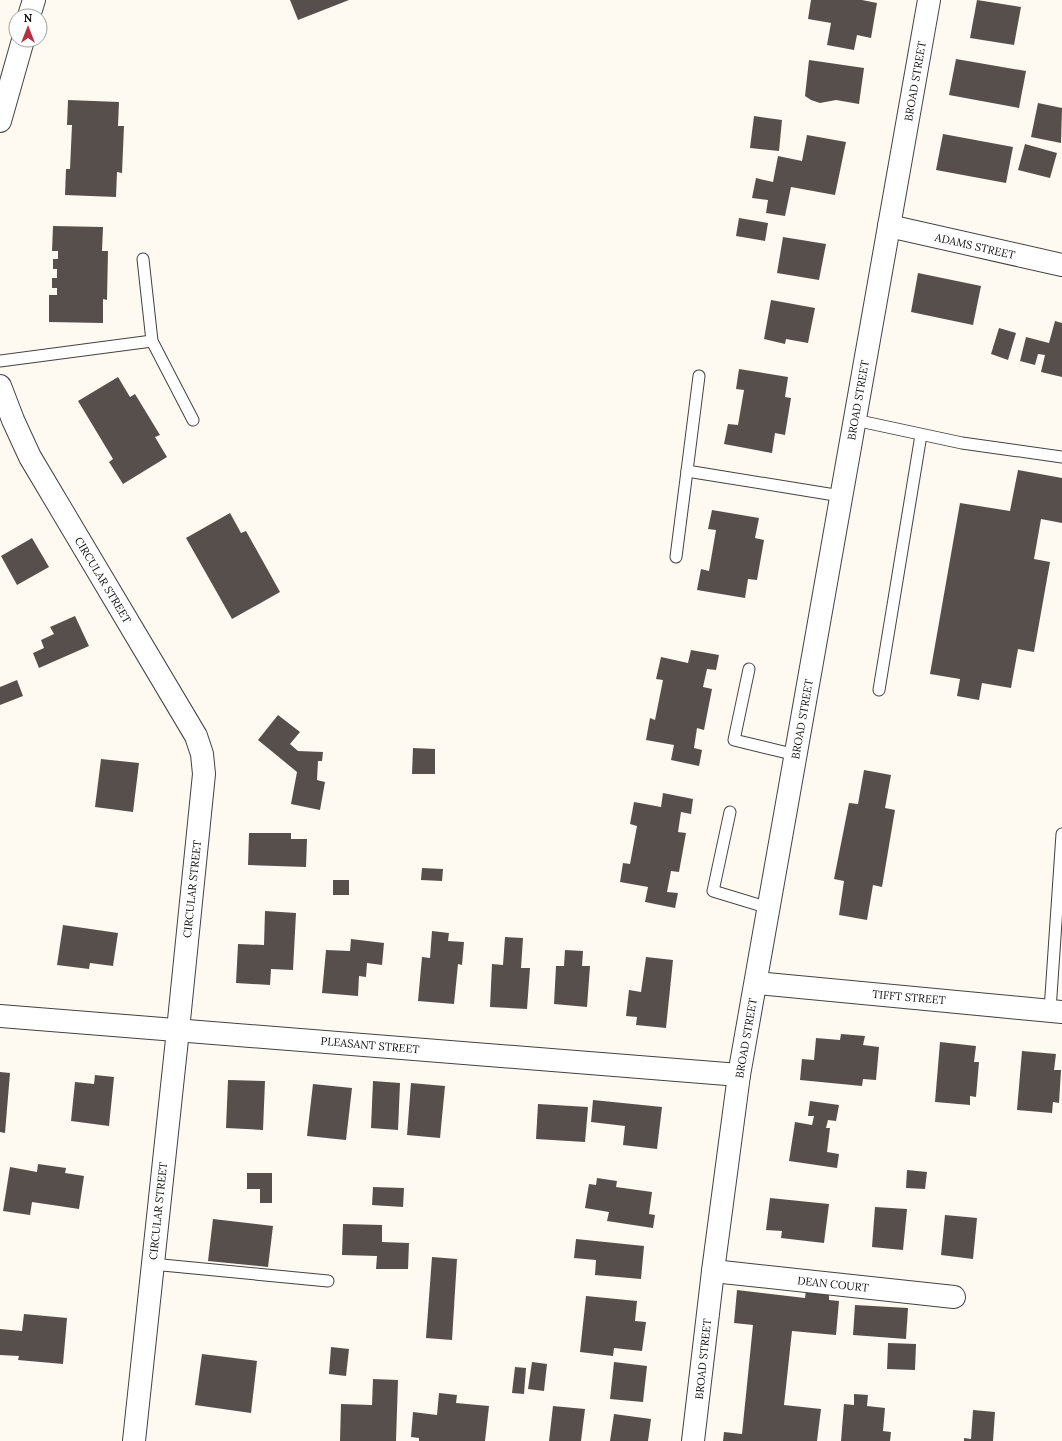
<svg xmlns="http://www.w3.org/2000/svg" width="1062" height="1441" font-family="Lora,serif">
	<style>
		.building { fill: #574f4c }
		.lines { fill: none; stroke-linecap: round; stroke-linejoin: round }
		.service-casing { stroke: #424242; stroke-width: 13 }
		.minor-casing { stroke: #424242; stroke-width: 24 }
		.service { stroke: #fff; stroke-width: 11 }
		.minor { stroke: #fff; stroke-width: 22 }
		.labels { text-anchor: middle; stroke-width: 4; stroke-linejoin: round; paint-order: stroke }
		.street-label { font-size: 11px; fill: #0f0f0f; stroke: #fff }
	</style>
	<rect width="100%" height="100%" fill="#fefaf2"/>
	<g class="building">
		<polygon points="290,0 349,0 298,20"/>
		<polygon points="811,0 862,0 877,3 871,38 857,35 854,50 827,45 831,23 808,19"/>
		<polygon points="977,0 1021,7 1014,45 970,38"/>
		<polygon points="956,59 1026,71 1019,108 949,95"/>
		<polygon points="809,60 864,68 859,104 836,100 820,103 811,100 805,96"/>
		<polygon points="68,100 119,102 118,126 124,126 122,173 117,172 116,197 65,195 66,169 70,169 72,125 67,125"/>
		<polygon points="1038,103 1062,108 1061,143 1031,137"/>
		<polygon points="754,116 782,120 779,151 750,148"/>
		<polygon points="943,134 1013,147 1006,183 936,170"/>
		<polygon points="807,135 846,142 835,195 791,187 785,216 766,213 768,200 752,198 756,178 773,182 778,156 802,161"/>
		<polygon points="1025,144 1057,153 1050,178 1018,170"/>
		<polygon points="739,218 768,223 765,241 736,236"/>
		<polygon points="53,226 103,227 102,251 108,251 107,300 103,299 103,323 49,322 49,295 57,295 57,288 52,288 52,278 57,278 57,269 53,269 53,259 58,259 58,251 52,251"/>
		<polygon points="783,237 826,244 819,280 777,273"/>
		<polygon points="918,273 981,286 973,325 911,312"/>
		<polygon points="771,300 815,308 808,343 786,339 785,344 764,339"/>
		<polygon points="1055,321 1062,323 1062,377 1041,372 1045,355 1038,354 1035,365 1020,361 1026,337 1049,343"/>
		<polygon points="999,328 1016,333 1008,360 991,354"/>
		<polygon points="739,369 788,377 785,397 791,398 785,435 775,433 772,453 724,444 728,424 738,425 744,390 736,389"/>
		<polygon points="118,377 130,397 135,394 160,435 155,437 167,457 123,484 109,462 113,459 78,401"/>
		<polygon points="1018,470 1062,478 1062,523 1041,519 1034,559 1050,562 1034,652 1018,649 1011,688 982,683 979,700 957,696 960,679 930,674 960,503 1010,511"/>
		<polygon points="712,510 759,518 755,538 764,540 757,580 748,579 745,598 697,590 701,569 709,571 716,530 708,529"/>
		<polygon points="230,513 241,533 246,531 280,592 232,619 186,538"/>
		<polygon points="32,538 49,567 17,585 1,556"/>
		<polygon points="75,616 89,646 39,668 33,653 44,648 41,640 54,634 50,627"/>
		<polygon points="691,650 719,655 716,670 707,669 703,687 712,689 704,730 697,728 694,748 702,750 699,766 671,760 674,745 646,740 650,718 655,720 663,680 656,679 661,657 688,663"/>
		<polygon points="17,680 23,696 0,705 0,687"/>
		<polygon points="278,715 300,732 290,744 298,751 323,752 322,761 318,761 317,780 325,782 320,810 291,804 297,772 258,740"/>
		<polygon points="413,748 435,749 435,774 412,774"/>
		<polygon points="101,759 139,763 133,812 95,807"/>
		<polygon points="864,770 891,775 885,808 895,810 882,887 873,885 867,920 839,915 844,881 834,879 849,803 858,804"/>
		<polygon points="663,793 693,799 691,814 681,812 678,832 686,833 679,872 671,871 667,892 678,893 675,908 645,902 648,887 620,882 623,863 630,864 637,826 630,824 634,802 661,807"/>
		<polygon points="249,833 291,833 291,839 307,839 306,867 248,865"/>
		<polygon points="422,868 443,869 442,881 421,880"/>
		<rect x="333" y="880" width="16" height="15"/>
		<polygon points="265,911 296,913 293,970 271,969 270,985 236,983 238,944 264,945"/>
		<polygon points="63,925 118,933 113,966 90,963 89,969 57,965"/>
		<polygon points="432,931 449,933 448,941 464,942 462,965 458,964 454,1004 418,1001 422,957 430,958"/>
		<polygon points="505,937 523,938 521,968 530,968 527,1009 490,1007 492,964 503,965"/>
		<polygon points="351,939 384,943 382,965 367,963 366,977 359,976 358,996 322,993 326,950 350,951"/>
		<polygon points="565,950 583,951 582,966 590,966 587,1007 554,1004 556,966 564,966"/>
		<polygon points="646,957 673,960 666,1028 636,1025 637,1017 626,1016 629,990 641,992"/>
		<polygon points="841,1034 865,1036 863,1045 879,1047 876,1080 863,1079 862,1086 800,1080 802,1059 814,1060 816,1038 840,1040"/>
		<polygon points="940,1042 976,1046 974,1062 979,1062 976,1097 970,1096 970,1105 935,1102"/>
		<polygon points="1022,1051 1056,1054 1054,1070 1061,1070 1059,1103 1053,1102 1052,1113 1017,1110"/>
		<polygon points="0,1072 10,1073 5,1133 0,1132"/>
		<polygon points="95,1075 114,1077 109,1126 71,1121 75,1082 94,1084"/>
		<polygon points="228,1080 265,1081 263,1130 226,1128"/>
		<polygon points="373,1081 400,1083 398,1130 371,1128"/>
		<polygon points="411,1083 445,1086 440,1138 407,1135"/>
		<polygon points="313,1084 352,1088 346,1140 307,1136"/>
		<polygon points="593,1100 662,1107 657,1149 623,1145 625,1126 591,1122"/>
		<polygon points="810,1101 839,1105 836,1121 828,1120 826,1128 830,1128 827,1152 839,1154 837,1168 789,1161 795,1122 812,1125 814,1116 808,1116"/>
		<polygon points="538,1104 588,1107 585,1142 536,1139"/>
		<polygon points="38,1164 66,1168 65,1173 84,1176 79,1209 32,1202 30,1215 3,1211 10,1167 37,1172"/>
		<polygon points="907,1170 927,1172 925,1189 906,1188"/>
		<polygon points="247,1173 272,1173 272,1203 260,1203 260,1189 247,1189"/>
		<polygon points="597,1178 617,1181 616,1187 652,1192 649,1214 655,1215 653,1228 607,1221 609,1212 585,1208 589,1184 596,1185"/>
		<polygon points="373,1187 404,1188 403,1207 372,1205"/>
		<polygon points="770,1198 829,1204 824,1243 781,1238 782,1231 766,1230"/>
		<polygon points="875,1207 907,1209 903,1250 872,1247"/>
		<polygon points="945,1215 977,1218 973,1259 941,1255"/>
		<polygon points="213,1219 273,1226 268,1267 208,1261"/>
		<polygon points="343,1224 382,1225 382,1242 409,1243 408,1269 376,1269 377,1256 342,1255"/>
		<polygon points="576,1239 644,1246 641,1279 595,1275 596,1260 574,1258"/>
		<polygon points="432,1257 457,1259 452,1340 426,1338"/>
		<polygon points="737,1290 805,1298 806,1290 829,1292 829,1300 839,1301 836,1335 792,1331 784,1405 821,1409 817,1441 723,1441 724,1432 742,1434 753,1325 734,1323"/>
		<polygon points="586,1296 637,1301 635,1321 646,1322 642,1351 614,1348 613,1356 580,1352"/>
		<polygon points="855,1305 908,1308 906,1339 853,1335"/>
		<polygon points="24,1314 67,1318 63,1364 18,1360 19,1356 0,1355 0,1329 22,1331"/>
		<polygon points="888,1343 916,1344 915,1370 887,1369"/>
		<polygon points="331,1347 349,1349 346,1376 329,1374"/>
		<polygon points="202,1354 257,1361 251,1413 195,1405"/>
		<polygon points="532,1362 547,1364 544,1391 528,1389"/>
		<polygon points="614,1362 647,1366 643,1402 610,1399"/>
		<polygon points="515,1367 526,1368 524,1394 512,1393"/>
		<polygon points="373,1379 398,1380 396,1441 340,1441 341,1404 372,1405"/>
		<polygon points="439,1393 457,1395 456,1403 489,1406 485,1441 419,1441 419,1438 411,1437 413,1412 437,1415"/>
		<polygon points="854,1394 868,1395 867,1406 885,1408 883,1431 891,1432 890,1441 841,1441 844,1404 854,1405"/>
		<polygon points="553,1406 585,1409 581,1441 549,1441"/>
		<polygon points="973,1410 995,1412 993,1441 964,1441 964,1438 971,1439"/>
		<polygon points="614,1414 651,1419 648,1441 610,1441"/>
	</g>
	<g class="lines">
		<defs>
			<g id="service">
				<polyline points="143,259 152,341 193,420"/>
				<polyline points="0,361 152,341"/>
				<polyline points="699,376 687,471 841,496"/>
				<polyline points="855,420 962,443 1062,457"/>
				<polyline points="676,557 687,471"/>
				<polyline points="749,669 734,740 796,755"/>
				<polyline points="879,690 921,435"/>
				<polyline points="730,812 713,891 769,908"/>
				<polyline points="1050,1010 1062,834"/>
				<polyline points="152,1264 328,1281"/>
			</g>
			<g id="minor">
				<polyline points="29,16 34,0"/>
				<polyline points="0,121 23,40"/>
				<polyline points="889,226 1062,265"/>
				<polyline points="0,386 13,420 30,457 196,736 202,754 204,774 178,1030 134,1441"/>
				<polyline points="756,983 1062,1012"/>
				<polyline points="0,1016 739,1075"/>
				<polyline points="713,1271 954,1297"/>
				<polyline points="693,1441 713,1271 739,1075 929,0"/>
			</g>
		</defs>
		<use href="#service" class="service-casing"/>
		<use href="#minor" class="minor-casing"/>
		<use href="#service" class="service"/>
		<use href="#minor" class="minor"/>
	</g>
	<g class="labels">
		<g class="street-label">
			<text transform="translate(915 81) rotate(-80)" y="4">BROAD STREET</text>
			<text transform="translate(975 246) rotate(13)" y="4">ADAMS STREET</text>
			<text transform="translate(858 400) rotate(-80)" y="4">BROAD STREET</text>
			<text transform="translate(103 580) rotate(59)" y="4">CIRCULAR STREET</text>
			<text transform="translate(802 719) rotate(-80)" y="4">BROAD STREET</text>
			<text transform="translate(192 889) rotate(-84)" y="4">CIRCULAR STREET</text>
			<text transform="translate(909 997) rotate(5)" y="4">TIFFT STREET</text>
			<text transform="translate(746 1038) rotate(-80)" y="4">BROAD STREET</text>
			<text transform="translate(370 1045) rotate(5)" y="4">PLEASANT STREET</text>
			<text transform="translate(158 1211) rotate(-84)" y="4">CIRCULAR STREET</text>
			<text transform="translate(833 1284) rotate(6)" y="4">DEAN COURT</text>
			<text transform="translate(703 1359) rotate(-84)" y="4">BROAD STREET</text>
		</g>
	</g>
	<g transform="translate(28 28)"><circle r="19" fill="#ffffff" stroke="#9f9f9f"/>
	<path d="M0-3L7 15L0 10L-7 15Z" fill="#b63044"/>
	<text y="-6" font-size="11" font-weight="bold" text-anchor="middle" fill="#0f0f0f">N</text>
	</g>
</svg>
